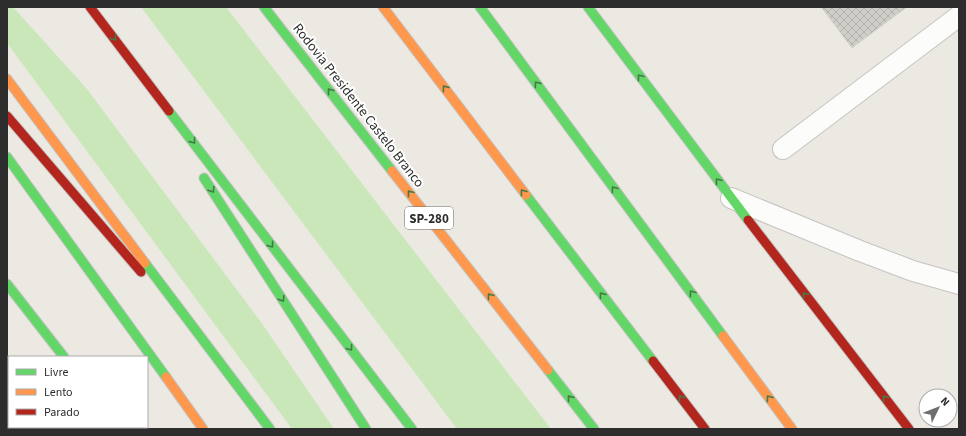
<svg xmlns="http://www.w3.org/2000/svg" width="966" height="436" font-family="'Source Sans 3',sans-serif">
	<style>
		.grass { fill: #cae7ba }
		.forest { fill: url(#forest-firs) }
		.building { fill: url(#building-cross-hatch); stroke: #d7d4ce }
		.lines { fill: none; stroke-linecap: round; stroke-linejoin: round }
		.lane-casing { stroke: #c5c4c3; stroke-width: 22 }
		.fast-casing { stroke: #c5c4c3; stroke-width: 11 }
		.slow-casing { stroke: #c5c4c3; stroke-width: 11 }
		.jam-casing { stroke: #c5c4c3; stroke-width: 11 }
		.lane { stroke: #fcfcfb; stroke-width: 20 }
		.fast { stroke: #63d668; stroke-width: 9 }
		.slow { stroke: #ff974d; stroke-width: 9 }
		.jam { stroke: #b3261e; stroke-width: 9 }
		.oneway { stroke: #457948 }
		.labels { text-anchor: middle; stroke-width: 4; stroke-linejoin: round; paint-order: stroke }
		.shield { fill: #fff; stroke: #6c6c6c; stroke-width: 1 }
		.shield-label { font-size: 13px; font-weight: bold; fill: #2d2d2d }
		.street-label { font-size: 14px; fill: #2d2d2d; stroke: #fff }
	</style>
	<defs>
		<pattern id="forest-firs" width="22" height="20" patternUnits="userSpaceOnUse"><rect width="22" height="20" fill="#cae7ba"/><path d="M5 1l3.5 6h-7zM16 11l3.5 6h-7z" fill="#aec6a0"/></pattern>
		<pattern id="building-cross-hatch" width="8" height="8" patternUnits="userSpaceOnUse"><rect width="8" height="8" fill="#d0cec9"/><path d="M0 0l8 8M0 8l8-8" fill="none" stroke="#b3b1ad"/></pattern>
	</defs>
	<rect width="100%" height="100%" fill="#ece8e2"/>
	<g class="grass">
		<polygon points="7,7 13,7 87,89 263,325 334,429 292,429 7,43"/>
		<polygon points="141,7 226,7 551,429 457,429"/>
	</g>
	<polygon class="forest" points="7,358 9,360 9,427 60,427 62,429 7,429"/>
	<polygon class="building" points="821,7 907,7 852,48"/>
	<g class="lines">
		<defs>
			<g id="lane">
				<polyline points="783,149 959,16"/>
				<polyline points="731,198 860,251 913,271 959,284"/>
			</g>
			<g id="fast">
				<polyline points="264,7 392,171"/>
				<polyline points="480,7 723,336"/>
				<polyline points="588,7 748,220"/>
				<polyline points="169,111 412,429"/>
				<polyline points="7,157 166,377"/>
				<polyline points="204,178 366,429"/>
				<polyline points="526,195 653,361"/>
				<polyline points="145,263 270,429"/>
				<polyline points="7,284 64,357"/>
				<polyline points="548,370 594,429"/>
			</g>
			<g id="slow">
				<polyline points="383,7 526,195"/>
				<polyline points="7,79 145,263"/>
				<polyline points="392,171 548,370"/>
				<polyline points="723,336 792,429"/>
				<polyline points="166,377 203,429"/>
			</g>
			<g id="jam">
				<polyline points="90,7 169,111"/>
				<polyline points="7,116 141,272"/>
				<polyline points="748,220 909,429"/>
				<polyline points="653,361 705,429"/>
				<polyline points="118,427 120,429"/>
			</g>
		</defs>
		<use href="#lane" class="lane-casing"/>
		<use href="#fast" class="fast-casing"/>
		<use href="#slow" class="slow-casing"/>
		<use href="#jam" class="jam-casing"/>
		<use href="#lane" class="lane"/>
		<use href="#fast" class="fast"/>
		<use href="#slow" class="slow"/>
		<use href="#jam" class="jam"/>
	</g>
	<defs><path id="oneway-chevron" d="M-2-3.5L2.5 0L-2 3.5" fill="none" stroke-width="1.6" stroke-linecap="round" stroke-linejoin="round"/></defs>
	<g class="oneway">
		<use href="#oneway-chevron" transform="translate(114 38) rotate(52)"/>
		<use href="#oneway-chevron" transform="translate(640 77) rotate(-127)"/>
		<use href="#oneway-chevron" transform="translate(537 84) rotate(-126)"/>
		<use href="#oneway-chevron" transform="translate(445 88) rotate(-127)"/>
		<use href="#oneway-chevron" transform="translate(330 91) rotate(-128)"/>
		<use href="#oneway-chevron" transform="translate(193 141) rotate(53)"/>
		<use href="#oneway-chevron" transform="translate(718 181) rotate(-127)"/>
		<use href="#oneway-chevron" transform="translate(614 189) rotate(-126)"/>
		<use href="#oneway-chevron" transform="translate(212 190) rotate(58)"/>
		<use href="#oneway-chevron" transform="translate(523 192) rotate(-127)"/>
		<use href="#oneway-chevron" transform="translate(410 193) rotate(-128)"/>
		<use href="#oneway-chevron" transform="translate(271 245) rotate(53)"/>
		<use href="#oneway-chevron" transform="translate(692 293) rotate(-126)"/>
		<use href="#oneway-chevron" transform="translate(602 295) rotate(-127)"/>
		<use href="#oneway-chevron" transform="translate(805 295) rotate(-128)"/>
		<use href="#oneway-chevron" transform="translate(490 296) rotate(-128)"/>
		<use href="#oneway-chevron" transform="translate(282 299) rotate(58)"/>
		<use href="#oneway-chevron" transform="translate(350 348) rotate(53)"/>
		<use href="#oneway-chevron" transform="translate(570 398) rotate(-128)"/>
		<use href="#oneway-chevron" transform="translate(681 398) rotate(-127)"/>
		<use href="#oneway-chevron" transform="translate(769 398) rotate(-126)"/>
		<use href="#oneway-chevron" transform="translate(885 398) rotate(-128)"/>
	</g>
	<g class="labels">
		<rect class="shield" x="405" y="207" width="48" height="22" rx="3"/>
		<g class="shield-label">
			<text x="429" y="223">SP-280</text>
		</g>
		<g class="street-label">
			<text transform="translate(359 105) rotate(52)" y="5">Rodovia Presidente Castelo Branco</text>
		</g>
	</g>
	<rect width="966" height="436" fill="none" stroke="#2d2d2d" stroke-width="16"/>
	<rect x="8" y="356" width="140" height="72" fill="#ffffff" stroke="#ababab"/>
	<rect x="16" y="369" width="20" height="6" fill="#63d668" stroke="#ababab"/>
	<text x="44" y="376" font-size="12" fill="#2d2d2d">Livre</text>
	<rect x="16" y="389" width="20" height="6" fill="#ff974d" stroke="#ababab"/>
	<text x="44" y="396" font-size="12" fill="#2d2d2d">Lento</text>
	<rect x="16" y="409" width="20" height="6" fill="#b3261e" stroke="#ababab"/>
	<text x="44" y="416" font-size="12" fill="#2d2d2d">Parado</text>
	<g transform="translate(938 408) rotate(47)"><circle r="19" fill="#ffffff" stroke="#ababab"/>
	<path d="M0-3L7 15L0 10L-7 15Z" fill="#706e6c"/>
	<text y="-6" font-size="11" font-weight="bold" text-anchor="middle" fill="#2d2d2d">N</text>
	</g>
</svg>
